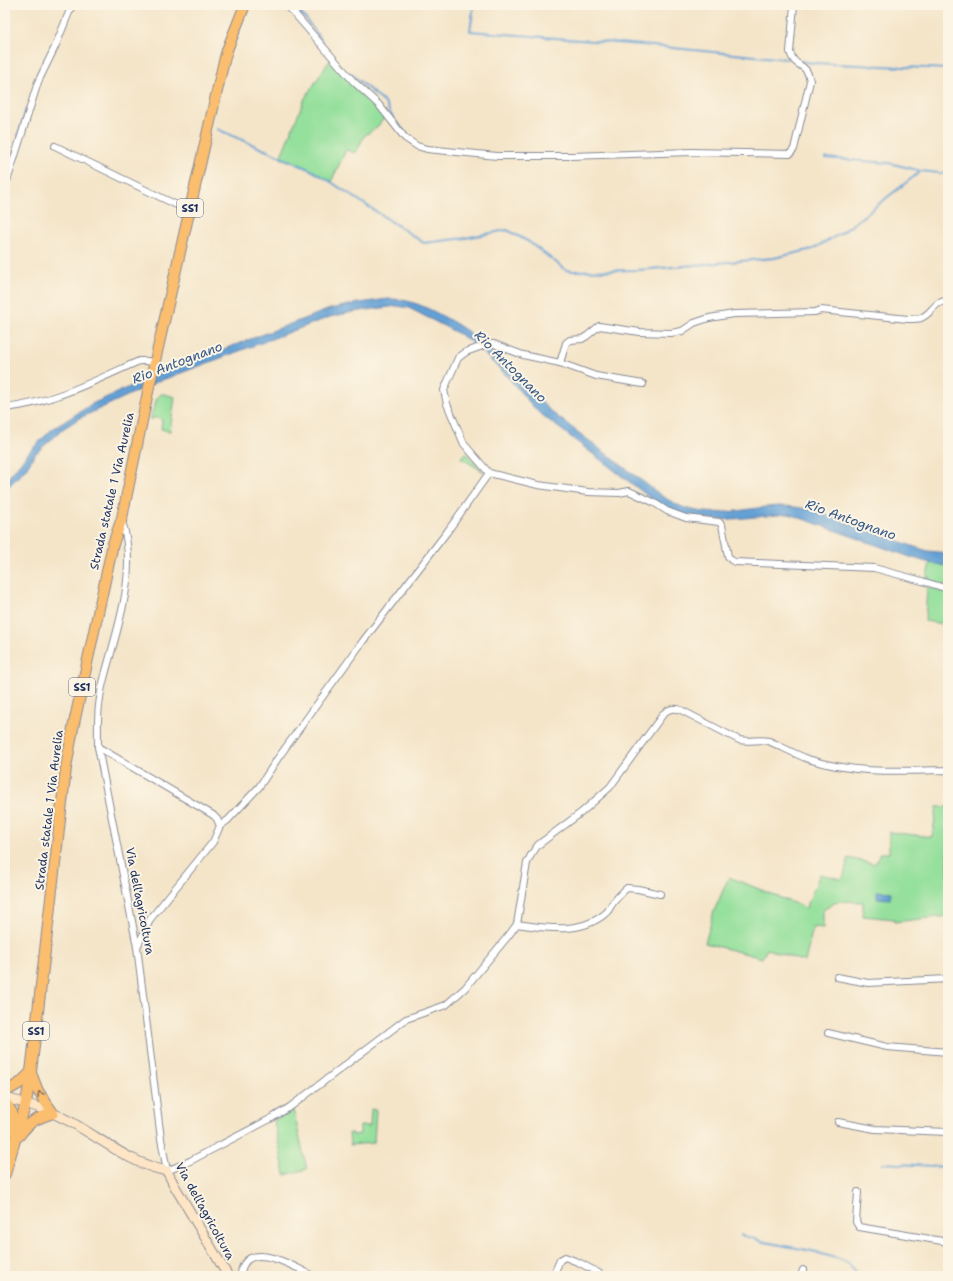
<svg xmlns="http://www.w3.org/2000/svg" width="953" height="1281" font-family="'Shantell Sans',sans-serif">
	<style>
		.green { fill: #95e09c; stroke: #58887d }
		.water { fill: #63a0d4; stroke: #3f6899 }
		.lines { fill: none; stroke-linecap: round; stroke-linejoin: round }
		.stream { stroke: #63a0d4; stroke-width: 2 }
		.street-casing { stroke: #888a94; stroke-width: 8 }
		.secondary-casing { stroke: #888a94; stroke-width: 11 }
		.primary-casing { stroke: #888a94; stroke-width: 12 }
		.street { stroke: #fff; stroke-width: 6 }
		.secondary { stroke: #fde5c5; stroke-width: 9 }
		.primary { stroke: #fbbd6e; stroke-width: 10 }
		.oneway { stroke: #806f65 }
		.labels { text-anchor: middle; stroke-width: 4; stroke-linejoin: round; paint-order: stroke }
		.shield { fill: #fcf5e5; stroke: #5e6a86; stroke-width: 1 }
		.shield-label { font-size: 11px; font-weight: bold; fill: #1b2f5e }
		.street-label { font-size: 12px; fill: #1b2f5e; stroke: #fcf5e5 }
		.water-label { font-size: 13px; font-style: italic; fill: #345787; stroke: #fcf5e5 }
	</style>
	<rect width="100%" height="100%" fill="#fcf5e5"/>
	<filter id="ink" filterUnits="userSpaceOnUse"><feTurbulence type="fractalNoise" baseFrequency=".025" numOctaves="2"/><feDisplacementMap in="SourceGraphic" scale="8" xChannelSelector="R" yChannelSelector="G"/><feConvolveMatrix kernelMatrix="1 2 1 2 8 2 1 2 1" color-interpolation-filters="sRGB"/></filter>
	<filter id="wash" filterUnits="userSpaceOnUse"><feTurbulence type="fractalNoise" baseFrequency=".012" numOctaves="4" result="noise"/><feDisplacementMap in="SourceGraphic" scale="16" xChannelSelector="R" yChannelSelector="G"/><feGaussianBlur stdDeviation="0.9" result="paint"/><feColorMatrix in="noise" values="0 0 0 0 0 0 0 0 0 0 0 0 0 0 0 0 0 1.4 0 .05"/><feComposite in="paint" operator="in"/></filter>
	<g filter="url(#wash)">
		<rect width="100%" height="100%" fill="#f4e5c9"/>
		<g class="green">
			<polygon points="330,60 350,81 377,106 385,117 377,127 364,136 356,153 346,150 331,182 305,167 280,158 305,98"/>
			<path d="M161 394H164L175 397 170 431 161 429 162 420C157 416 155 418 150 420V419L157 398Z"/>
			<polygon points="466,453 482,470 484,472 461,458"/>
			<polygon points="930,563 948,566 948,587 926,580"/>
			<polygon points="927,587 948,591 948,625 925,621"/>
			<polygon points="937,807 948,807 948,916 894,922 894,919 863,916 863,902 838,901 823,910 823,928 813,927 805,962 767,949 762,958 705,943 714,911 729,877 806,908 820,874 841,879 844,876 848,858 875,864 880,853 889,853 889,832 932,837"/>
			<polygon points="293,1109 307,1169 285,1175 274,1121"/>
			<polygon points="371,1109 376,1110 374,1143 350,1145 349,1133 352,1133 353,1135 360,1134 360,1126 370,1126"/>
		</g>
		<g class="water">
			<path d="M388 299C407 299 419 304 435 312 463 326 487 344 509 367 524 383 537 399 554 414L662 496C672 502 682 508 693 510 721 517 751 507 779 506 792 506 803 508 816 511L915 547 928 551 948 553V566L930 563 910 557 789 514 722 520 687 517 662 507 537 411 504 373 475 345 459 334 409 308 397 306 353 312 330 317 157 382 80 418 64 428 35 454 25 470 5 490V482L28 453 51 430 94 403 158 374 330 309 359 303Z"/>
			<polygon points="877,891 891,892 890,899 877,898"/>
		</g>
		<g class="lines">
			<g class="stream">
				<polyline points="293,5 306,19 322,41"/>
				<polyline points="474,5 470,31 642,45 786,59"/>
				<polyline points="800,61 813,63 948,69"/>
				<polyline points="40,70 45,60"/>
				<polyline points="350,73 385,103 394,120 410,138"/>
				<polyline points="217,129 311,170 328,180 424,243 465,238 507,230 529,242 566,270 573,271 639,270 774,258 813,249 843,232 921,171"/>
				<polyline points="18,136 26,109"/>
				<polyline points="825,158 889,163 921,171 948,174"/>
				<polyline points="883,1163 948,1167"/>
				<polyline points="741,1235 765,1242 812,1251 842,1260 848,1263 858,1276"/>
			</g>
		</g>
	</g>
	<g filter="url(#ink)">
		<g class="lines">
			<defs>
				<g id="street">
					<path d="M287 5 353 81 379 105 405 138 417 146 427 149 497 156H571L691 152 790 154 794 149 810 81C806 60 795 70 790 52L794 5"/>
					<polyline points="55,146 189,211"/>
					<polyline points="5,184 8,178 38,82 55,47 72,5"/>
					<path d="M560 363 566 343 570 340 582 339 587 336 599 326 640 332 671 333 682 331 694 323 709 318 734 314 815 312 821 310 908 319C912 319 917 319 921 318 933 313 933 301 948 301"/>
					<polyline points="643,384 596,376 560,363 523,355 494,344 488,344 466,352 458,358 444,390 447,404 464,444 489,473 538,485 588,492 619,493 629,491 653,502 667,511 686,518 719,522 722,525 728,556 731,560 735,562 874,568 922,581 948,589"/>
					<path d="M5 408C52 403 96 380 139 361H147L155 363"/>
					<path d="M122 521C136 564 123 611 111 653 107 668 102 683 100 698 97 714 98 730 98 747L137 947 161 1139 167 1171 190 1161 272 1118 290 1107 406 1019 446 1005 465 988 509 935 517 924 527 863 531 855 538 845 582 812 610 787 664 713C670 708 674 708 681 710L739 740C749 742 759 739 769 741 782 747 795 754 808 759 853 774 902 771 948 770"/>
					<polyline points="98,747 213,815 217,819 220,826"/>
					<path d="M517 924C547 928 582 935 607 912 609 910 610 907 612 904 616 899 621 893 627 888L638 889 660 894"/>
					<polyline points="137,947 151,918 213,842 220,826 228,820 259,787 278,758 363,641 447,532 489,473"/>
					<polyline points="837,977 868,983 948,979"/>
					<polyline points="828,1033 887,1047 948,1052"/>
					<polyline points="838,1122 875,1129 948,1132"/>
					<polyline points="858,1192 856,1222 859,1227 948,1242"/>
					<path d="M241 1276C241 1272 242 1267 244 1264 256 1243 299 1269 313 1276"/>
					<polyline points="553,1276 560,1260 565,1257 580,1263 604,1276"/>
					<polyline points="801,1276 803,1270"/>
				</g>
				<path id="secondary" d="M5 1098C28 1103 51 1111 71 1122 103 1140 131 1164 167 1171L174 1185 228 1276"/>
				<g id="primary">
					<polyline points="5,1092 20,1083 31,1072"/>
					<polyline points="5,1102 12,1112 15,1131"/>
					<path d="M19 1136C30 1121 35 1119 53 1113L38 1091 31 1073"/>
					<polyline points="5,1174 26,1103 31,1072 66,768 73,728 113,544 122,518 149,387 223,65 227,50 245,5"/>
				</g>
			</defs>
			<use href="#street" class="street-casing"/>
			<use href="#secondary" class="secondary-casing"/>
			<use href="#primary" class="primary-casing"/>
			<use href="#street" class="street"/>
			<use href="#secondary" class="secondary"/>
			<use href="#primary" class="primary"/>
		</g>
		<defs><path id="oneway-chevron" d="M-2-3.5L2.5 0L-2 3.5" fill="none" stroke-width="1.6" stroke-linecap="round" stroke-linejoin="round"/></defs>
		<use class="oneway" href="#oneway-chevron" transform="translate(40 1094) rotate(-118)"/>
	</g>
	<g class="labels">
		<g class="shield">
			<rect x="177" y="199" width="26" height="18" rx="3"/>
			<rect x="69" y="678" width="26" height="18" rx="3"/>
			<rect x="23" y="1022" width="26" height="18" rx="3"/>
		</g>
		<g class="shield-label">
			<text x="190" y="212">SS1</text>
			<text x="82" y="691">SS1</text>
			<text x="36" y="1035">SS1</text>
		</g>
		<g class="street-label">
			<text transform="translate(112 491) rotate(-77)" y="4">Strada statale 1 Via Aurelia</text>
			<text transform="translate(49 810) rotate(-83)" y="4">Strada statale 1 Via Aurelia</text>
			<text transform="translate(140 901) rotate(79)" y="4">Via dell'agricoltura</text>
			<text transform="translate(205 1211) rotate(61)" y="4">Via dell'agricoltura</text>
		</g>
		<g class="water-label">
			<text transform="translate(177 362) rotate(-21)" y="5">Rio Antognano</text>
			<text transform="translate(511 366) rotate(45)" y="5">Rio Antognano</text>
			<text transform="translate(851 519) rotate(20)" y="5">Rio Antognano</text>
		</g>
	</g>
	<rect width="953" height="1281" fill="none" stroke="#fcf5e5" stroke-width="20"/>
</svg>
